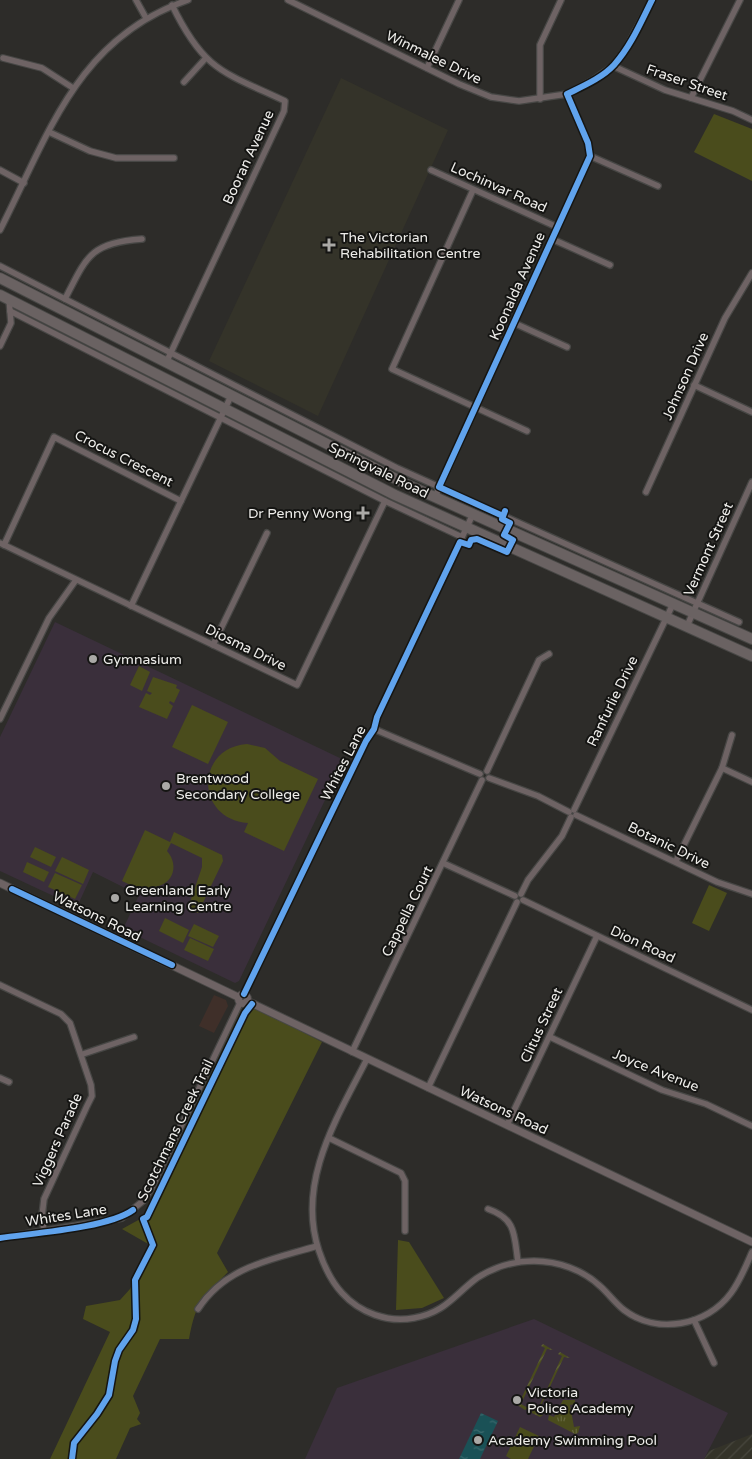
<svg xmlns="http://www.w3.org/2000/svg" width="752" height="1459" font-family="'Varela Round',sans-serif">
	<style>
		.commercial { fill: #3f2f29 }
		.industrial { fill: url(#industrial-furrows) }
		.education { fill: #3a2f3b }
		.built { fill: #343329 }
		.grass { fill: url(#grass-tufts) }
		.park { fill: #4a4c1c }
		.garden { fill: url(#garden-furrows) }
		.water { fill: url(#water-ripples) }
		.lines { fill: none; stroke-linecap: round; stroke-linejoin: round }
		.minor-casing { stroke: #474745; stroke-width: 8 }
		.tertiary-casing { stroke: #474745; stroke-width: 9 }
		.trunk-casing { stroke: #474745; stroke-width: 12 }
		.minor { stroke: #6e6364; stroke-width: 5.5 }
		.tertiary { stroke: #6e6364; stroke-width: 7 }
		.trunk { stroke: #6a6262; stroke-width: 10 }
		.cycleway-casing { stroke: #151513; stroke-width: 9 }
		.cycleway { stroke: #60a3ed; stroke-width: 6 }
		.poi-dot { fill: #aaa9a6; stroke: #151513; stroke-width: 2 }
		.labels { text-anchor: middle; stroke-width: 4; stroke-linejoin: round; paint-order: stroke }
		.street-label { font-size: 14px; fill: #eeedea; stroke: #151513 }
		.poi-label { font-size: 14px; fill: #eeedea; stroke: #151513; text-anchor: start }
	</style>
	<defs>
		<pattern id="industrial-furrows" width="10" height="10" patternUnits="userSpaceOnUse" patternTransform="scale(1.25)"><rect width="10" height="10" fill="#343329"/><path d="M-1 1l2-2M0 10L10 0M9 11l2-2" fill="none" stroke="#48473e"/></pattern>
		<pattern id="grass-tufts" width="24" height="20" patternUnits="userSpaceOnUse" patternTransform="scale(1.25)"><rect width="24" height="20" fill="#4a4c1c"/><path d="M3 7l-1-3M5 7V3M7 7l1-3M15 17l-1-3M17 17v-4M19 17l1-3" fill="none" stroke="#64663d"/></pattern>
		<pattern id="garden-furrows" width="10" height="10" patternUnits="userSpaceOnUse" patternTransform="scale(1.25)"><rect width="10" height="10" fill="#4a4c1c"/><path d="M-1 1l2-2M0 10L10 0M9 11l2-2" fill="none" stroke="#64663d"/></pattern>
		<pattern id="water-ripples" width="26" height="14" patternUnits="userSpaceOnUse" patternTransform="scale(1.25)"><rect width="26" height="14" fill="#1a5156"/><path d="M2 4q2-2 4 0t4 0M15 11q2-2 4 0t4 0" fill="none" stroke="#3c6a6e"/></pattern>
	</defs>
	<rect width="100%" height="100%" fill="#2d2c29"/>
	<polygon class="commercial" points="214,995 226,1000 228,1006 214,1033 199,1026"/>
	<polygon class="industrial" points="752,1434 752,1459 704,1459 709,1451"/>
	<g class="education">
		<polygon points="55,622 344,760 239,981 235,983 123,929 139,895 93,872 77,907 0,871 0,737"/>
		<polygon points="534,1319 728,1413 704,1459 305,1459 337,1388"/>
	</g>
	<polygon class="built" points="341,78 448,130 318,416 209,361"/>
	<polygon class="grass" points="563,1400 575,1400 575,1404 570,1405 574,1427 580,1426 578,1433 575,1434 548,1420 549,1415 554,1417"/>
	<g class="park">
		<polygon points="714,114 752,129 752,181 694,152"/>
		<polygon points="139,666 150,672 142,691 130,685"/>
		<polygon points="153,677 177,685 176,688 180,690 174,703 170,701 169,703 173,706 167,719 139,707 146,693 150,695 152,693 147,691"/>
		<polygon points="192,705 228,722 208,764 172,747"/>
		<path d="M247 744 265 748 280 761 318 779 284 851 244 832 248 823C195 819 195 748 247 744Z"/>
		<path d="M145 830 170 842 174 832 222 855 223 861 198 913 188 908 202 867V858L171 843 167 851C181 867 171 888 150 887L148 893 122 881Z"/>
		<polygon points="35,847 56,857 51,867 30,857"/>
		<polygon points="62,857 89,870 83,884 55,871"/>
		<polygon points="27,862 49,872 44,882 23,872"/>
		<polygon points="55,873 82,885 75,899 48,887"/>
		<polygon points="709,885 727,893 709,931 692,923"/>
		<polygon points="165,918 189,930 183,943 159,931"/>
		<polygon points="194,924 219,936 213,947 188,936"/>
		<polygon points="190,938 214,949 208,961 184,950"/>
		<path d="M252 1006 322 1042 217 1253 228 1272C202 1298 196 1302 189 1339H160L133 1396 140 1413 137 1419 141 1424 130 1428 116 1459H50L110 1332 83 1319 86 1306 120 1300 130 1289 150 1245 122 1229 142 1218 241 1010Z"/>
		<polygon points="398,1240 409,1242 444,1298 422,1308 396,1310"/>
		<polygon points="520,1427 539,1436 528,1459 511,1459 506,1456"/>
	</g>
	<g class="garden">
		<polygon points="543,1344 553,1350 547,1349 521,1404 528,1408 525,1410 514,1403 515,1399 520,1401 521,1399 545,1348 541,1346"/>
		<polygon points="560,1352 570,1358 564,1357 538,1412 543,1415 540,1417 532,1413 532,1407 538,1409 562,1356 558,1354"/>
	</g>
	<polygon class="water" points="481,1413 498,1421 480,1459 459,1459"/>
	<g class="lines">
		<defs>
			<g id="minor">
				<polyline points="136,0 146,18"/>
				<polyline points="288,0 459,84 491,97 519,101 567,94 593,80 613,66 627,47 652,0"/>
				<polyline points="3,58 42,68 73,88"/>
				<polyline points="613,66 665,90 733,111 752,120"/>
				<polyline points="427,68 459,0"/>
				<polyline points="184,82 205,59"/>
				<polyline points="691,98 740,0"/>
				<polyline points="540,99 540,45 561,0"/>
				<polyline points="49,132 90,151 116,158 174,158"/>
				<polyline points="590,156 658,186"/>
				<polyline points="0,170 24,183"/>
				<polyline points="431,170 557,227"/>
				<polyline points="473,190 392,369 527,431"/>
				<path d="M0 230C49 134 77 38 188 0"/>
				<polyline points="552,239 610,265"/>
				<polyline points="0,266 397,468 739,622"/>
				<path d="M65 299C87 256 90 243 142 239"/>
				<polyline points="10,311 385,501 462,537"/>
				<polyline points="514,323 567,347"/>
				<polyline points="0,346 11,323 9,299"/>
				<path d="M166 363 284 111 285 101C223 72 204 71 172 5"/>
				<polyline points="694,385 752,412"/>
				<polyline points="646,492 725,318 752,273"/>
				<polyline points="435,497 590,156 588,143 567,94"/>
				<polyline points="0,543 297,685 385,501"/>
				<polyline points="4,545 54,437 181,501"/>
				<polyline points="131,606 231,396"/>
				<polyline points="687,626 752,482"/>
				<polyline points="213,645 267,533"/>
				<polyline points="0,719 49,618 76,580"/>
				<polyline points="374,729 480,774"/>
				<polyline points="722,768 752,782"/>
				<polyline points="487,771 539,660 549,654"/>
				<polyline points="489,778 538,796 569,812"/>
				<polyline points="574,810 673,604"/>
				<polyline points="576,815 717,882 752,894"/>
				<polyline points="676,861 722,768 732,735"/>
				<polyline points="443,863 515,896"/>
				<polyline points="521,894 528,880 562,836 571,817"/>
				<polyline points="523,900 752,1010"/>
				<polyline points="0,985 61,1014 70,1023 91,1085 92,1096 87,1106 44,1199 42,1216 44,1231"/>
				<polyline points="244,994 366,741 374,729 377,717 473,514"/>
				<polyline points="550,1037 662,1090 706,1104 752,1126"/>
				<polyline points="352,1052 482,780"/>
				<polyline points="83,1054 134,1037"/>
				<path d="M367 1059C337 1118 296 1182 319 1251 324 1266 331 1281 342 1293 360 1313 388 1323 414 1318 446 1312 454 1295 477 1278 494 1267 514 1261 534 1261 558 1261 583 1270 600 1286 608 1293 615 1303 624 1310 657 1335 707 1326 731 1293 740 1281 746 1266 752 1252"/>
				<polyline points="0,1078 9,1082"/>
				<polyline points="428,1088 517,902"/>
				<polyline points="507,1125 597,936"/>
				<polyline points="329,1138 401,1173 405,1181 405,1231"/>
				<path d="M488 1209C517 1219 514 1236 518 1262"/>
				<polyline points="0,1238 122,1218 143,1201 150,1191 240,1003"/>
				<path d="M198 1309C226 1266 271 1260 317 1246"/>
				<polyline points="694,1320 714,1363"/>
			</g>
			<g id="tertiary">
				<polyline points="0,883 238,997"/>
				<circle cx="243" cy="999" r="4.5"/>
				<polyline points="247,1001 752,1242"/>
			</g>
			<g id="trunk">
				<polyline points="0,278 408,485 752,639"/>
				<polyline points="0,295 395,495 752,656"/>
			</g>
		</defs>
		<use href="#minor" class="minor-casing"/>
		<use href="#tertiary" class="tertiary-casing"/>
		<use href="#trunk" class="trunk-casing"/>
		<use href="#minor" class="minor"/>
		<use href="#tertiary" class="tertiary"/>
		<use href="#trunk" class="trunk"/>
		<defs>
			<g id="cycleway">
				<path d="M503 516 439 487 590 156 588 143 567 94C583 86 602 78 614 65 631 46 641 22 652 0"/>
				<polyline points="12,889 172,965"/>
				<polyline points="244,994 366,741 374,729 377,717 460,542 469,545 471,540 477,539 507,552 513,540 504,535 510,523 502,519 505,511"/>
				<path d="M0 1238C34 1233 108 1228 133 1210"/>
				<polyline points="72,1459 74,1443 97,1414 109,1395 115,1361 119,1350 133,1330 136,1319 135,1280 153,1245 143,1219 147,1217 245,1013 252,1004"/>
			</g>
		</defs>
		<use href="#cycleway" class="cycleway-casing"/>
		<use href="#cycleway" class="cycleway"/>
	</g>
	<g class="poi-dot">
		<path d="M326.5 237.5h5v5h5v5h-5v5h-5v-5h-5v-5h5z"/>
		<path d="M360.5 505.5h5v5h5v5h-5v5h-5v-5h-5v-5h5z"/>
		<circle cx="93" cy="659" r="5"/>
		<circle cx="166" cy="786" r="5"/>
		<circle cx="115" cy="898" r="5"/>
		<circle cx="517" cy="1400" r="5"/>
		<circle cx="478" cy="1440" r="5"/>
	</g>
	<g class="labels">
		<g class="street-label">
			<text transform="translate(434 57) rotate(26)" y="5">Winmalee Drive</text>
			<text transform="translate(687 82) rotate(19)" y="5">Fraser Street</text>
			<text transform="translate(248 157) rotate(-65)" y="5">Booran Avenue</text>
			<text transform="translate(499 187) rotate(24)" y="5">Lochinvar Road</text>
			<text transform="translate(517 286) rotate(-66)" y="5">Koonalda Avenue</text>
			<text transform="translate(685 376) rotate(-66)" y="5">Johnson Drive</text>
			<text transform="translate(124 458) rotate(27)" y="5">Crocus Crescent</text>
			<text transform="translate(379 470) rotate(26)" y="5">Springvale Road</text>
			<text transform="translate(708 549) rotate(-66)" y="5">Vermont Street</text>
			<text transform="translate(246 647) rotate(26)" y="5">Diosma Drive</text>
			<text transform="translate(612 701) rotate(-64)" y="5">Ranfurlie Drive</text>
			<text transform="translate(343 763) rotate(-63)" y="5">Whites Lane</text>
			<text transform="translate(669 845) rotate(26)" y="5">Botanic Drive</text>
			<text transform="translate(407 911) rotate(-64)" y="5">Cappella Court</text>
			<text transform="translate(97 916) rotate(26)" y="5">Watsons Road</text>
			<text transform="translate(643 944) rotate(25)" y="5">Dion Road</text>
			<text transform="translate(541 1025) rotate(-65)" y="5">Clitus Street</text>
			<text transform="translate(656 1070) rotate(22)" y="5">Joyce Avenue</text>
			<text transform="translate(504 1110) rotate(25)" y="5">Watsons Road</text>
			<text transform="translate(175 1130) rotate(-64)" y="5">Scotchmans Creek Trail</text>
			<text transform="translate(57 1140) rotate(-66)" y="5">Viggers Parade</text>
			<text transform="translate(66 1215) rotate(-9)" y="5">Whites Lane</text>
		</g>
		<g class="poi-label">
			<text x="340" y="242">The Victorian<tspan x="340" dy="16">Rehabilitation Centre</tspan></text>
			<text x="352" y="518" text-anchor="end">Dr Penny Wong</text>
			<text x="103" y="664">Gymnasium</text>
			<text x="176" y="783">Brentwood<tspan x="176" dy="16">Secondary College</tspan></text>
			<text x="125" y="895">Greenland Early<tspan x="125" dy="16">Learning Centre</tspan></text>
			<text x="527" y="1397">Victoria<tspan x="527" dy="16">Police Academy</tspan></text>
			<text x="488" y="1445">Academy Swimming Pool</text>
		</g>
	</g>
</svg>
